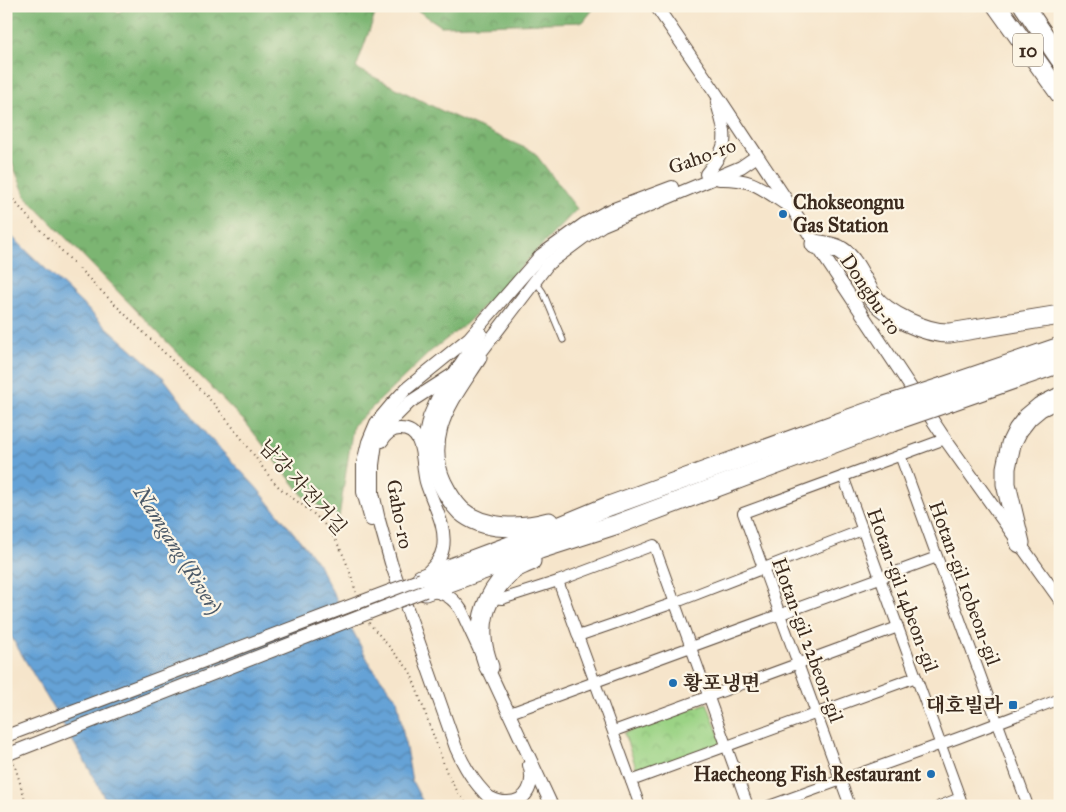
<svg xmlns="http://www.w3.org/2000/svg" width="1066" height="812" font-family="'IM FELL Great Primer','Noto Serif KR',serif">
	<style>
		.forest { fill: url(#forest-crowns); stroke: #5c7048 }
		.park { fill: url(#park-crowns); stroke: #6b7e52 }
		.water { fill: url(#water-waves); stroke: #50667a }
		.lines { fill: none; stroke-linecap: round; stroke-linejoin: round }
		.service-casing { stroke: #574638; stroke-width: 7 }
		.minor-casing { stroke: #574638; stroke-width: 12 }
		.tertiary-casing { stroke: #574638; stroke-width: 14 }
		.motorway-casing { stroke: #574638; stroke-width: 21 }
		.path { stroke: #574638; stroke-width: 2; stroke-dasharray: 1 4; stroke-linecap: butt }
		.service { stroke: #fff; stroke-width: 5 }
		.minor { stroke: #fff; stroke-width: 10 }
		.tertiary { stroke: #fff; stroke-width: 12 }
		.motorway { stroke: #fff; stroke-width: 19 }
		.tertiary-bridge-casing { stroke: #574638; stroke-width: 14; stroke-linecap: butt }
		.motorway-bridge-casing { stroke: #574638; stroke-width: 21; stroke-linecap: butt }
		.tertiary-bridge { stroke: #fff; stroke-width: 12 }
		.motorway-bridge { stroke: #fff; stroke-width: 19 }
		.poi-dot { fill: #1f6fb2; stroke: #fcf5e5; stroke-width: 2 }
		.labels { text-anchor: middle; stroke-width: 4.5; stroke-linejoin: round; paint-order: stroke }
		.shield { fill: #fcf5e5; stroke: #75675a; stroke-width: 1 }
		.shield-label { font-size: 19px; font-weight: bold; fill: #3b2a1e }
		.street-label { font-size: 20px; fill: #3b2a1e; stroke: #fcf5e5 }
		.poi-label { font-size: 20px; font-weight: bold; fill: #3b2a1e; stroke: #fcf5e5; text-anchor: start }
		.water-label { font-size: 21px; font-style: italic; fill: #4c5a68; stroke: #fcf5e5 }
	</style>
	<defs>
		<pattern id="forest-crowns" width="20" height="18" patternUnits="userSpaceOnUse" patternTransform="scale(1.25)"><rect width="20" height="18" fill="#7cb572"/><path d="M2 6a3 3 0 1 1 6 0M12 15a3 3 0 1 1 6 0" fill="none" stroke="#67935d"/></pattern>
		<pattern id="park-crowns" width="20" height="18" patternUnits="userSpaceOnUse" patternTransform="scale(1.25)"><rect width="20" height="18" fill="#9bd385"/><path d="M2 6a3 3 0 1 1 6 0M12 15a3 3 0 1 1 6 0" fill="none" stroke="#86b572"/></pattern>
		<pattern id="water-waves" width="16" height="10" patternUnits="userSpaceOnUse" patternTransform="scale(1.25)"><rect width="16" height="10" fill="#65a2d6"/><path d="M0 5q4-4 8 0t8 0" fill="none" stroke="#5484ad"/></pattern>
	</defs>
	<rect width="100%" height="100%" fill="#fcf5e5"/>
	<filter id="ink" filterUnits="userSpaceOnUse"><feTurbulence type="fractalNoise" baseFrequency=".02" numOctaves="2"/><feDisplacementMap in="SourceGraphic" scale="10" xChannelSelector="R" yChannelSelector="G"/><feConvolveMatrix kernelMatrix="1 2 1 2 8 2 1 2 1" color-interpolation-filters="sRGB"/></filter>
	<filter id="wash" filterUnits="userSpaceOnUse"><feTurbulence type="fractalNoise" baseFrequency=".0096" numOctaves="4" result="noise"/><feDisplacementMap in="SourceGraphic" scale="20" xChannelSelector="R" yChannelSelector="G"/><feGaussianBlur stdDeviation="1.12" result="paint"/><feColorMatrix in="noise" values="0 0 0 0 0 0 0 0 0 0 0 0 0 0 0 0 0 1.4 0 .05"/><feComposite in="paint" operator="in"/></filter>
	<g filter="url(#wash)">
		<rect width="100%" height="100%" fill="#f6e5cb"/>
		<g class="forest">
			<polygon points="6,6 92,6 119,12 127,6 378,6 356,68 444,112 534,152 577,209 467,323 431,351 353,426 339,517 305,498 246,423 26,197 6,148"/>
			<polygon points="411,6 595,6 595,7 583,22 441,26"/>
		</g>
		<polygon class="park" points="707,703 722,743 638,773 624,733"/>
		<polygon class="water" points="6,231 100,321 163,377 206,434 256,487 316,560 371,666 397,699 412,781 425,806 109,806 87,765 6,628"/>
	</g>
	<g filter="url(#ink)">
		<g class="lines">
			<defs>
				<polyline id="service" points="536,282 543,292 563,340"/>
				<g id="minor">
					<polyline points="900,455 1028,806"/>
					<polyline points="843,476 963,806"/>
					<polyline points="558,581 640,806"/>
					<polyline points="490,598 502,599 558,581 654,545 748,806"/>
					<polyline points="578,636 674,603 862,530"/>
					<polyline points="510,713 937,557"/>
					<polyline points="614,731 898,627"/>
					<polyline points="631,781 916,677"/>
					<polyline points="769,806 958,738 1060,699"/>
					<polyline points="850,806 743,513 945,439"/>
					<polyline points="940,806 960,798"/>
				</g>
				<g id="tertiary">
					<polyline points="656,6 713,89 945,439 1060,600"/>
					<path d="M706 174C730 145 727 138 717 103"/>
					<path d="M719 179C752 178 761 188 787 205"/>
					<path d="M382 441C386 434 392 429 400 429 426 429 421 464 426 482 432 503 447 524 443 548 441 560 432 568 424 576"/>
					<polyline points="422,449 429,417 437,399 481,333"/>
					<polyline points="371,520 363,492 363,463 368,442 376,423 392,404 406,389 469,338 541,255 584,224 608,211 672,187"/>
					<path d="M430 591C445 592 453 598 461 610L552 806"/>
					<path d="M491 798C495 800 501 802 506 802 528 803 535 783 529 765"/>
					<path d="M498 806C478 788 467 773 456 748L391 563 379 520 373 493V465L376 443 383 429 410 402 475 360 548 264 583 238 603 225 741 167 757 156"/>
				</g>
				<g id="motorway">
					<polyline points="997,6 1060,94"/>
					<polyline points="1024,6 1060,59"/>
					<path d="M815 244C823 246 835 246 841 251 854 259 863 283 872 296 885 315 927 334 950 333L1060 315"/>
					<path d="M477 357C463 379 445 402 438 427 433 446 434 466 442 483 447 493 453 503 461 511 484 531 523 529 549 522"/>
					<polyline points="943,387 1060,347"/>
					<polyline points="951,401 1060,363"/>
					<polyline points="1020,543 1006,484 1006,468 1011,444 1018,430 1028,417 1040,407 1060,397"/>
					<polyline points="421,579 539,535 609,506 885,406"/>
					<polyline points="425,591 540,549 618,524 893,421"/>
					<path d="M489 667C486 658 482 647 482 637 480 611 493 585 514 569 519 566 526 563 531 561"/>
				</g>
			</defs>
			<use href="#service" class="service-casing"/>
			<use href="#minor" class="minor-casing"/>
			<use href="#tertiary" class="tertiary-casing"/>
			<use href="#motorway" class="motorway-casing"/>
			<g class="path">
				<path d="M6 187C21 214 45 234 66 255 107 298 150 338 192 380 212 401 231 424 248 447 257 459 265 472 275 483 287 496 303 504 316 516 338 536 348 564 356 592"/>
				<polyline points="369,623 410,671 447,773 459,794 468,806"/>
				<polyline points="14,763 27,806"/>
			</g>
			<use href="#service" class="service"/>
			<use href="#minor" class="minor"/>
			<use href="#tertiary" class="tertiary"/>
			<use href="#motorway" class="motorway"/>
			<defs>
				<g id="tertiary-bridge">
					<polyline points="6,736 421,579"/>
					<polyline points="6,755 425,591"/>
				</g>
				<g id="motorway-bridge">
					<polyline points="885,406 943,387"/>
					<polyline points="893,421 951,401"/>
				</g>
			</defs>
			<use href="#tertiary-bridge" class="tertiary-bridge-casing"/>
			<use href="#motorway-bridge" class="motorway-bridge-casing"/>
			<use href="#tertiary-bridge" class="tertiary-bridge"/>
			<use href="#motorway-bridge" class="motorway-bridge"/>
		</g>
	</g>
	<g class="poi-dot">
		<circle cx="783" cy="214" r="5"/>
		<circle cx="673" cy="683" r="5"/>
		<rect x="1008" y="700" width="10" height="10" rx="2.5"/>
		<circle cx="931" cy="774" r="5"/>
	</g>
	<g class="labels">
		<rect class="shield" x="1013" y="33.5" width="30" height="33" rx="4"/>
		<g class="shield-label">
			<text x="1028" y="57">10</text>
		</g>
		<g class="street-label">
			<text transform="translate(702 156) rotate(-20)" y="7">Gaho-ro</text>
			<text transform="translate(871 294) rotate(56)" y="7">Dongbu-ro</text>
			<text transform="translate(303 487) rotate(48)" y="7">남강 자전거길</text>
			<text transform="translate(400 514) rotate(79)" y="7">Gaho-ro</text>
			<text transform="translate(965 583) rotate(70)" y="7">Hotan-gil 10beon-gil</text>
			<text transform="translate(903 590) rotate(70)" y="7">Hotan-gil 14beon-gil</text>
			<text transform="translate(808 640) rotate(70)" y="7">Hotan-gil 22beon-gil</text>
		</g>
		<g class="poi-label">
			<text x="793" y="209">Chokseongnu<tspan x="793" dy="23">Gas Station</tspan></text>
			<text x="683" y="690">황포냉면</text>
			<text x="1003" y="712" text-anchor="end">대호빌라</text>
			<text x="921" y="781" text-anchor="end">Haecheong Fish Restaurant</text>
		</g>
		<g class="water-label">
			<text transform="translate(178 550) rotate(58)" y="7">Namgang (River)</text>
		</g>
	</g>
	<rect width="1066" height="812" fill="none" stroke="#fcf5e5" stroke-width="25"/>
</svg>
